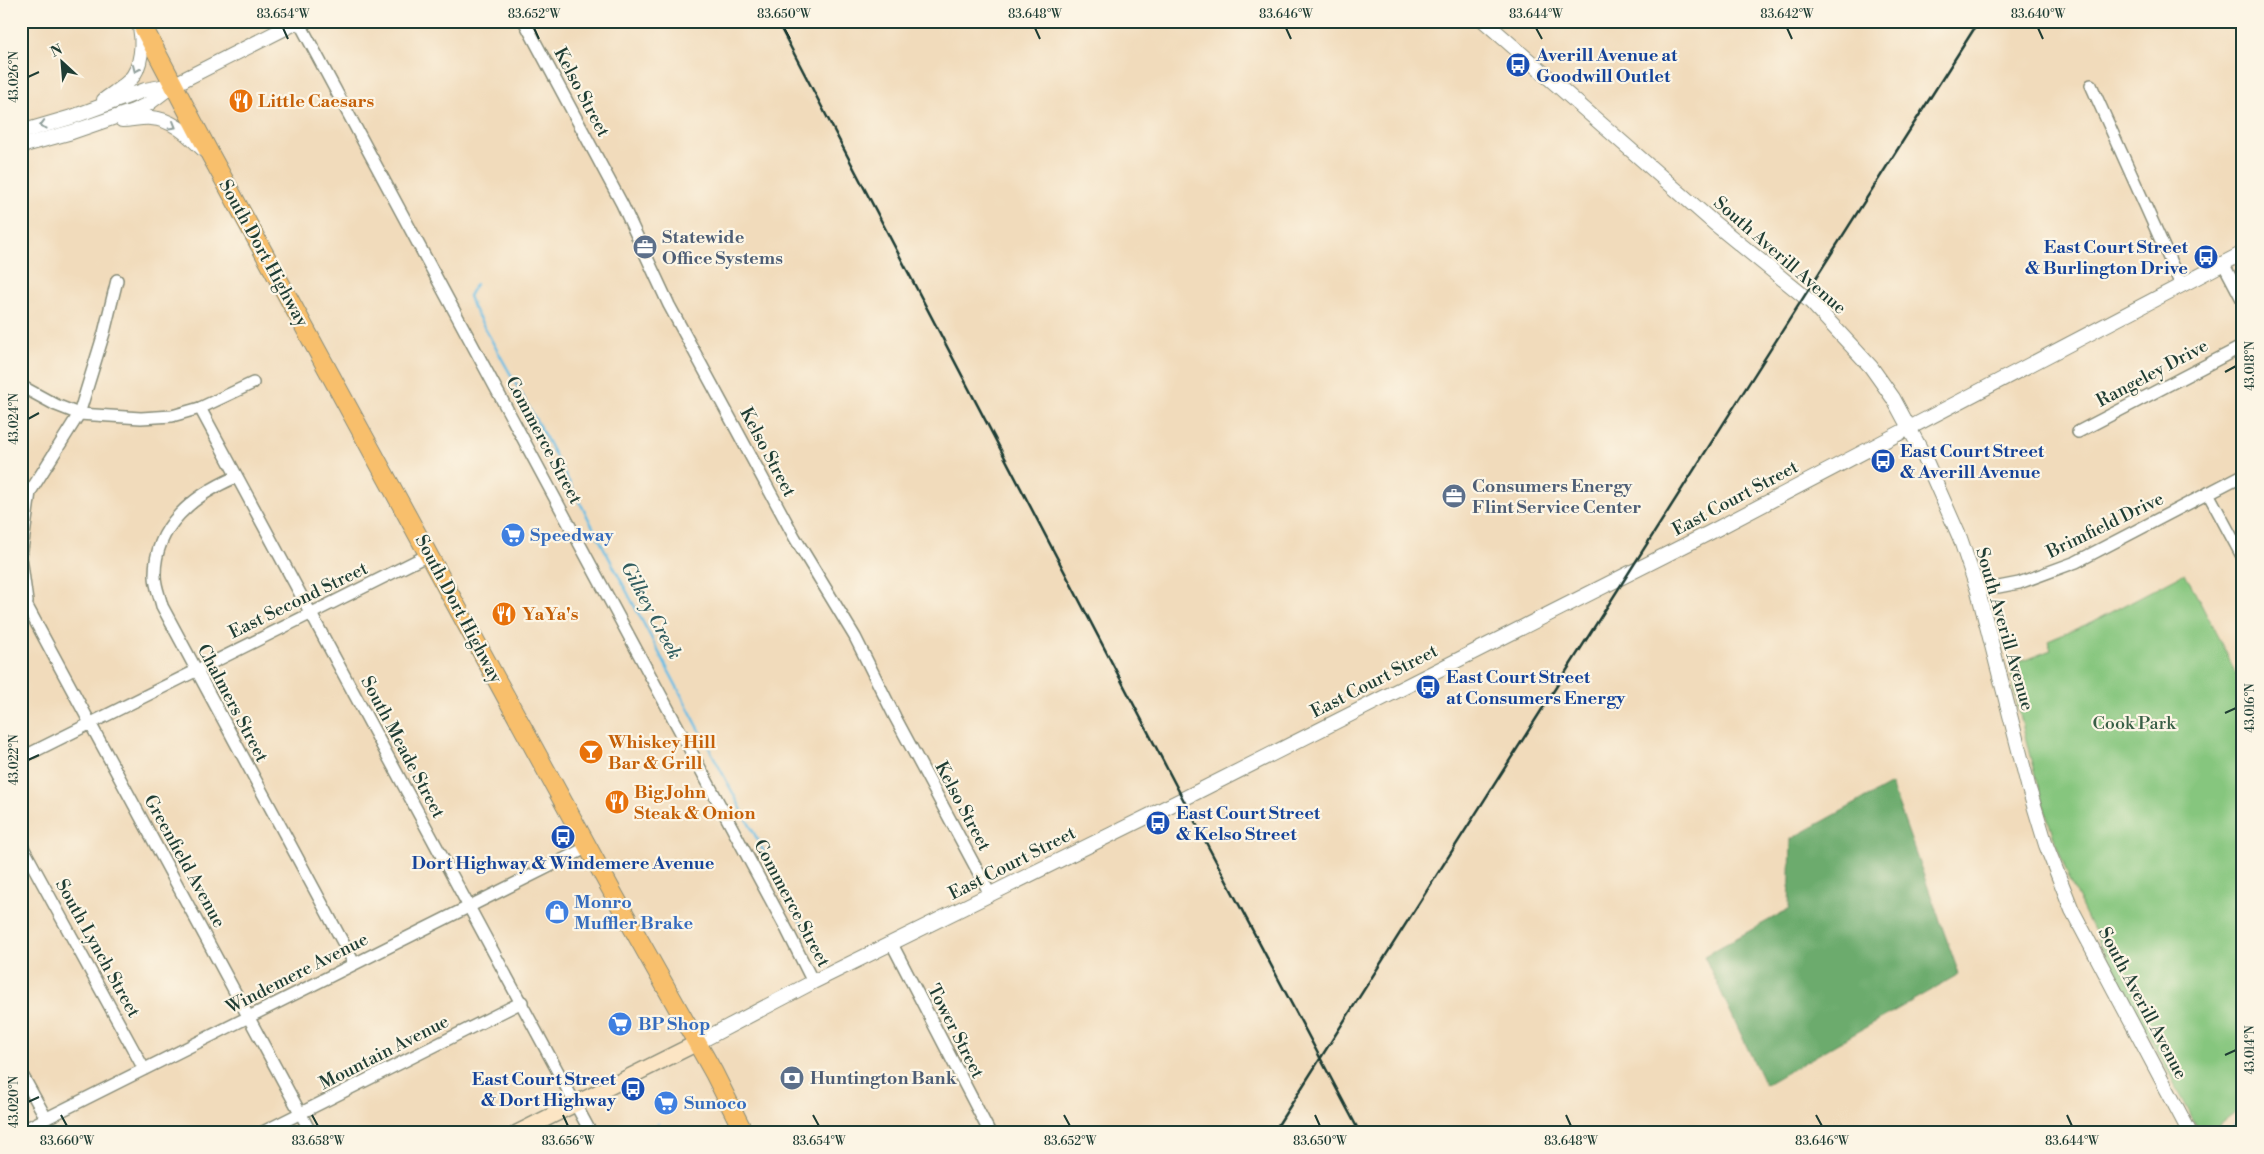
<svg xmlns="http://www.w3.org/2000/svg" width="2264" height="1154" font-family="'Libre Bodoni',serif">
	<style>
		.green { fill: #86c67e; stroke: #528259 }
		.forest { fill: #6cab6d; stroke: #467450 }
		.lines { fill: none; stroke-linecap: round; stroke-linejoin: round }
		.stream { stroke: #68bde5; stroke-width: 2.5 }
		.minor-casing { stroke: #888c78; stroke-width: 14 }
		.tertiary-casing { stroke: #888c78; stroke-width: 16 }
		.secondary-casing { stroke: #888c78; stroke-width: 18 }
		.primary-casing { stroke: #888c78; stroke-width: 20 }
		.minor { stroke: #fff; stroke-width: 11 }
		.tertiary { stroke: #fff; stroke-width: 14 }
		.secondary { stroke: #fce5c4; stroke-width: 15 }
		.primary { stroke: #f8bf6c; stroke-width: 18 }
		.rail { stroke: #1f3d34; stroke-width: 2.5 }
		.oneway { stroke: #8f9e9a }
		.ticks { fill: none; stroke: #1f3d34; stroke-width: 2 }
		.labels { text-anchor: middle; stroke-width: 4.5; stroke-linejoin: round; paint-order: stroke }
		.transit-label { font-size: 18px; font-weight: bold; fill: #164399; stroke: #fcf5e5; text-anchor: start }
		.street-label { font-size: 18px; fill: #1f3d34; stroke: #fcf5e5 }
		.food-label { font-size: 18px; font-weight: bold; fill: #c56008; stroke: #fcf5e5; text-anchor: start }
		.service-label { font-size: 18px; font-weight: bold; fill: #4e5e75; stroke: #fcf5e5; text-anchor: start }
		.shop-label { font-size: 18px; font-weight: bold; fill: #366cbe; stroke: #fcf5e5; text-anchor: start }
		.park-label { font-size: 18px; fill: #395f46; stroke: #fcf5e5 }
		.water-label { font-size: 19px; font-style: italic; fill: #315d60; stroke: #fcf5e5 }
		.neatline { fill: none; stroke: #1f3d34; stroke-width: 2 }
		.ticks-label { font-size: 12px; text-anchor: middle; fill: #1f3d34 }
	</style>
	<rect width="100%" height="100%" fill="#fcf5e5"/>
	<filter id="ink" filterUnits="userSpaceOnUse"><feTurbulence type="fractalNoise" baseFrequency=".02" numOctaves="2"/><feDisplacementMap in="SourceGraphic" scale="10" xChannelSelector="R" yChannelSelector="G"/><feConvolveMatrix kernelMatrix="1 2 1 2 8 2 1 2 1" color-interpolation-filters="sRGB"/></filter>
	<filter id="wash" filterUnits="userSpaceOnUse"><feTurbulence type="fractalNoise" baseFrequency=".0096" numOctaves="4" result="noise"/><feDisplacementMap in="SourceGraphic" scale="20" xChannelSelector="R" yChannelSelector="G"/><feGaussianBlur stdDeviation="1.12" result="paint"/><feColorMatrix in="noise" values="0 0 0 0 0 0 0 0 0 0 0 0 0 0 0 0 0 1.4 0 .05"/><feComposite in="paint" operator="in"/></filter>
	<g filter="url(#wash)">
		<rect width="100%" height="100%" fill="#f1dbbb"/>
		<path class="green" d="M2185 573 2243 686V1106L2208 1133H2200C2160 1053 2113 976 2076 894 2044 822 2026 743 2009 666L2051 650 2048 641 2092 622Z"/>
		<polygon class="forest" points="1891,784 1959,974 1765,1085 1704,956 1789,909 1791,839"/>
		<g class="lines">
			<g class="stream">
				<polyline points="476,284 469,296 473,307 546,438 816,951"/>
				<polyline points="655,1133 658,1124"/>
				<polyline points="2226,1133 2243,1120"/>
			</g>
		</g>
	</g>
	<g filter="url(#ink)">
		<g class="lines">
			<defs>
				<g id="minor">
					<polyline points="524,21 622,204 669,305 795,538 855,637 895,717 990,894"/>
					<polyline points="299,22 787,930 813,982"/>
					<polyline points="2091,85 2181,285"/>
					<polyline points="2223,263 2243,301"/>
					<polyline points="21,386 56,405 79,414 141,418 172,416 200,408 253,383"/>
					<polyline points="200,408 591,1133"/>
					<polyline points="2078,432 2243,346"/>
					<path d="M236 477C194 495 154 526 155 576 155 586 160 597 162 606L354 963"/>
					<polyline points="2208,493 2243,558"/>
					<polyline points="21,502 30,492 79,414 104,333 117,280"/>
					<polyline points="1978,591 2019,583 2076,562 2243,475"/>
					<polyline points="21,595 311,1133"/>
					<polyline points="27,602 21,557 30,492"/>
					<polyline points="21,758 430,554"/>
					<polyline points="21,844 144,1069"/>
					<polyline points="892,944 990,1133"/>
					<polyline points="21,1073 46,1118"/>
					<polyline points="21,1131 588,847"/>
					<polyline points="261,1133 522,1002"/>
				</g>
				<g id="tertiary">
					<polyline points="1484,21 1714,223 1811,302 1871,367 1893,398 1922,452 1960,538 1978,591 2029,789 2046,845 2072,910 2190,1133"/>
					<path d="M104 100C112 94 122 88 129 81 142 68 144 41 139 24"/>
					<path d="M122 120C132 120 141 117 151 118 173 119 189 136 205 151"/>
					<polyline points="21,132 72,117 145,90 172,85"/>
					<polyline points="21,146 72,132 133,111 148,104 173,85 299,21"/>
					<polyline points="697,1043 813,982 1183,799 1709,533 2243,253"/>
				</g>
				<polyline id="secondary" points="517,1133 697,1043"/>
				<polyline id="primary" points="140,21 211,156 614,895 714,1073 744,1133"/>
			</defs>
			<use href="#minor" class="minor-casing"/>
			<use href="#tertiary" class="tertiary-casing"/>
			<use href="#secondary" class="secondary-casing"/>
			<use href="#primary" class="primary-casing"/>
			<use href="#minor" class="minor"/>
			<use href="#tertiary" class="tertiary"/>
			<use href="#secondary" class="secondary"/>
			<use href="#primary" class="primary"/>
			<g class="rail">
				<polyline points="777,21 1183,799 1360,1133"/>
				<polyline points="1273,1133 1979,21"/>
			</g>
		</g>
		<defs><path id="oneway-chevron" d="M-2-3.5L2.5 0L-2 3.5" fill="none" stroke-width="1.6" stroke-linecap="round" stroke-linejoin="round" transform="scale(1.25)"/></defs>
		<g class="oneway">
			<use href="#oneway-chevron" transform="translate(136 69) rotate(114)"/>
			<use href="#oneway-chevron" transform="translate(43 125) rotate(164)"/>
			<use href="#oneway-chevron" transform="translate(173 126) rotate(30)"/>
		</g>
	</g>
	<path class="ticks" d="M283 28 288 39M534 28 539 39M784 28 790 39M1035 28 1040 39M1286 28 1291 39M1536 28 1542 39M1787 28 1792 39M2038 28 2043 39M28 77 39 72M2225 372 2236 366M28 419 39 413M2225 713 2236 708M28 760 39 755M2225 1055 2236 1050M28 1102 39 1097M61 1115 67 1126M312 1115 318 1126M563 1115 568 1126M813 1115 819 1126M1064 1115 1070 1126M1315 1115 1320 1126M1566 1115 1571 1126M1816 1115 1822 1126M2067 1115 2072 1126"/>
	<defs>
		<symbol id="bus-disc" viewBox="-11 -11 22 22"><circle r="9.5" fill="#1a4fb4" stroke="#fcf5e5"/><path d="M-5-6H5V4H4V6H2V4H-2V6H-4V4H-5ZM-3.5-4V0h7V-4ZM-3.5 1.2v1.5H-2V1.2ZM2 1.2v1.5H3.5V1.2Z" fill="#fff"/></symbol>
		<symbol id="restaurant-disc" viewBox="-11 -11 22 22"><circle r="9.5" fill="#e8710a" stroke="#fcf5e5"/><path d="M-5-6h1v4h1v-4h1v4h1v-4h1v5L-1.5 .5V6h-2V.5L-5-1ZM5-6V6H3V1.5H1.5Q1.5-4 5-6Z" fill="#fff"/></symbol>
		<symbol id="office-disc" viewBox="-11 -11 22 22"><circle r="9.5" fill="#5c6f8a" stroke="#fcf5e5"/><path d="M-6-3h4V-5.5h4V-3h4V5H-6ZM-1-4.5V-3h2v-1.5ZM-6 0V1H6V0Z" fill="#fff"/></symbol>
		<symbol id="supermarket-disc" viewBox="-11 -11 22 22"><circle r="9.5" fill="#3f7fe0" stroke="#fcf5e5"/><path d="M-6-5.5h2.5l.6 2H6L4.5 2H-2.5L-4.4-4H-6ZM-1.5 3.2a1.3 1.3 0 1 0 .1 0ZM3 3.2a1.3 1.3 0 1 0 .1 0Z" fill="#fff"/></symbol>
		<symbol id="bar-disc" viewBox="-11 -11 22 22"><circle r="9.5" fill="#e8710a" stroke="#fcf5e5"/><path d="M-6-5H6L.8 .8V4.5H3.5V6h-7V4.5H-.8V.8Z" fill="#fff"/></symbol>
		<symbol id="shop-disc" viewBox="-11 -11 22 22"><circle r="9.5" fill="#3f7fe0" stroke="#fcf5e5"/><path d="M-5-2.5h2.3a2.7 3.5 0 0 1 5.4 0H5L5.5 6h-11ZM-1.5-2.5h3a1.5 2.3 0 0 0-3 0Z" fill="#fff"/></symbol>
		<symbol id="bank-disc" viewBox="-11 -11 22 22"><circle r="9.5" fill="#5c6f8a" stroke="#fcf5e5"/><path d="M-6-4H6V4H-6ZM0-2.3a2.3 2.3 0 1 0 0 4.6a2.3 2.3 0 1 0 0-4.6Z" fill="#fff"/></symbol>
	</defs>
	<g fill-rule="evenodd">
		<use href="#bus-disc" x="1504" y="51" width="28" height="28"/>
		<use href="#restaurant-disc" x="227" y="87" width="28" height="28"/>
		<use href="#office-disc" x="631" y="233" width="28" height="28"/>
		<use href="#bus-disc" x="2192" y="243" width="28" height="28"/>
		<use href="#bus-disc" x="1869" y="447" width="28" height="28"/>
		<use href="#office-disc" x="1440" y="482" width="28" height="28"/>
		<use href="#supermarket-disc" x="499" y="521" width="28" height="28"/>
		<use href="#restaurant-disc" x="490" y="600" width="28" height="28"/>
		<use href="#bus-disc" x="1414" y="673" width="28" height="28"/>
		<use href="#bar-disc" x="577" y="738" width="28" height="28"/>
		<use href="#restaurant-disc" x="603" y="788" width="28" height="28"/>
		<use href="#bus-disc" x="1144" y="809" width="28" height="28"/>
		<use href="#bus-disc" x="549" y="823" width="28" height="28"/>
		<use href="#shop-disc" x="543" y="898" width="28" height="28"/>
		<use href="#supermarket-disc" x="606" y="1010" width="28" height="28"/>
		<use href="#bank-disc" x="778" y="1064" width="28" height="28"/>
		<use href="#bus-disc" x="619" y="1075" width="28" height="28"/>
		<use href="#supermarket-disc" x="652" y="1089" width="28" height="28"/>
	</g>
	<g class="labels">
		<g class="transit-label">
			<text x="1536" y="61">Averill Avenue at<tspan x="1536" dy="21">Goodwill Outlet</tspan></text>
			<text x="2188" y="253" text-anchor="end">East Court Street<tspan x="2188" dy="21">&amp; Burlington Drive</tspan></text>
			<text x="1900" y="457">East Court Street<tspan x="1900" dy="21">&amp; Averill Avenue</tspan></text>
			<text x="1446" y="683">East Court Street<tspan x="1446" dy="21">at Consumers Energy</tspan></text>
			<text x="1176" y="819">East Court Street<tspan x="1176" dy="21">&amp; Kelso Street</tspan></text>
			<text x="563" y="869" text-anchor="middle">Dort Highway &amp; Windemere Avenue</text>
			<text x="616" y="1085" text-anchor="end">East Court Street<tspan x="616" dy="21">&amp; Dort Highway</tspan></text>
		</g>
		<g class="street-label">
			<text transform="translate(582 92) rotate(62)" y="6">Kelso Street</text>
			<text transform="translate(264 253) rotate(61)" y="6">South Dort Highway</text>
			<text transform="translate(1780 255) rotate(41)" y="6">South Averill Avenue</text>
			<text transform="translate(2152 373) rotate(-28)" y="6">Rangeley Drive</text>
			<text transform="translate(544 440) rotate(62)" y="6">Commerce Street</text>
			<text transform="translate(768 452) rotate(62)" y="6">Kelso Street</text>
			<text transform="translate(1735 498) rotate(-28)" y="6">East Court Street</text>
			<text transform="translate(2105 525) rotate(-26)" y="6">Brimfield Drive</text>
			<text transform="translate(298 600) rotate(-26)" y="6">East Second Street</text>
			<text transform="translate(459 609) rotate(62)" y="6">South Dort Highway</text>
			<text transform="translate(2005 629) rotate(74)" y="6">South Averill Avenue</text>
			<text transform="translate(1374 681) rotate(-27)" y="6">East Court Street</text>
			<text transform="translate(233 703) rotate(62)" y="6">Chalmers Street</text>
			<text transform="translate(403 747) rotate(62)" y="6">South Meade Street</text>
			<text transform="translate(963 806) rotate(62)" y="6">Kelso Street</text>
			<text transform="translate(185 861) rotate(61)" y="6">Greenfield Avenue</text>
			<text transform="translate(1012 863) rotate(-27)" y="6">East Court Street</text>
			<text transform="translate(792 903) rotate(62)" y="6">Commerce Street</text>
			<text transform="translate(98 948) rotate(61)" y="6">South Lynch Street</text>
			<text transform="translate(297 973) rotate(-27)" y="6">Windemere Avenue</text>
			<text transform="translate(2143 1003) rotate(62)" y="6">South Averill Avenue</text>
			<text transform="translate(956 1031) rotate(63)" y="6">Tower Street</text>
			<text transform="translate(384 1052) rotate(-27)" y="6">Mountain Avenue</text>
		</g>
		<g class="food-label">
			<text x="258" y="107">Little Caesars</text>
			<text x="522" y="620">YaYa's</text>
			<text x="608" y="748">Whiskey Hill<tspan x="608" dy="21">Bar &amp; Grill</tspan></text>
			<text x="634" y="798">Big John<tspan x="634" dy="21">Steak &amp; Onion</tspan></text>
		</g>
		<g class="service-label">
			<text x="662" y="243">Statewide<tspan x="662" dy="21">Office Systems</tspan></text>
			<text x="1472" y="492">Consumers Energy<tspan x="1472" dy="21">Flint Service Center</tspan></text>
			<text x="810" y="1084">Huntington Bank</text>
		</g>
		<g class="shop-label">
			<text x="530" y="541">Speedway</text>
			<text x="574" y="908">Monro<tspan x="574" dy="21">Muffler Brake</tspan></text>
			<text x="638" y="1030">BP Shop</text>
			<text x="684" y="1109">Sunoco</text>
		</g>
		<g class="park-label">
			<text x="2134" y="729">Cook Park</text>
		</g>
		<g class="water-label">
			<text transform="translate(652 610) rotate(62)" y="7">Gilkey Creek</text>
		</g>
	</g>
	<rect width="2264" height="1154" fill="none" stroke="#fcf5e5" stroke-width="55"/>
	<g transform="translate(62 62) rotate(334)" stroke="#fcf5e5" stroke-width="4" paint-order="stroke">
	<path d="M0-4L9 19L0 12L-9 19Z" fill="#1f3d34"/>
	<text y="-8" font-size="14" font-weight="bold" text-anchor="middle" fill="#1f3d34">N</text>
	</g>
	<rect x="28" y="28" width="2208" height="1098" class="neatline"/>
	<g class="ticks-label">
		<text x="283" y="18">83.654°W</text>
		<text x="534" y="18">83.652°W</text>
		<text x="784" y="18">83.650°W</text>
		<text x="1035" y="18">83.648°W</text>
		<text x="1286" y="18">83.646°W</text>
		<text x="1536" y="18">83.644°W</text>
		<text x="1787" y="18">83.642°W</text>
		<text x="2038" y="18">83.640°W</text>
		<text transform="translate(14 77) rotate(-90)" y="4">43.026°N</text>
		<text transform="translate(2250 366) rotate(-90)" y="4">43.018°N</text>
		<text transform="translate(14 419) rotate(-90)" y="4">43.024°N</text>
		<text transform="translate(2250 708) rotate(-90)" y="4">43.016°N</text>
		<text transform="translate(14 760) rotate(-90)" y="4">43.022°N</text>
		<text transform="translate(2250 1050) rotate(-90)" y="4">43.014°N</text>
		<text transform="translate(14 1102) rotate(-90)" y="4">43.020°N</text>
		<text x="67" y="1145">83.660°W</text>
		<text x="318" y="1145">83.658°W</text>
		<text x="568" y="1145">83.656°W</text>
		<text x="819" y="1145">83.654°W</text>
		<text x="1070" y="1145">83.652°W</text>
		<text x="1320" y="1145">83.650°W</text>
		<text x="1571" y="1145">83.648°W</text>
		<text x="1822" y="1145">83.646°W</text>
		<text x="2072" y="1145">83.644°W</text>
	</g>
</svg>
